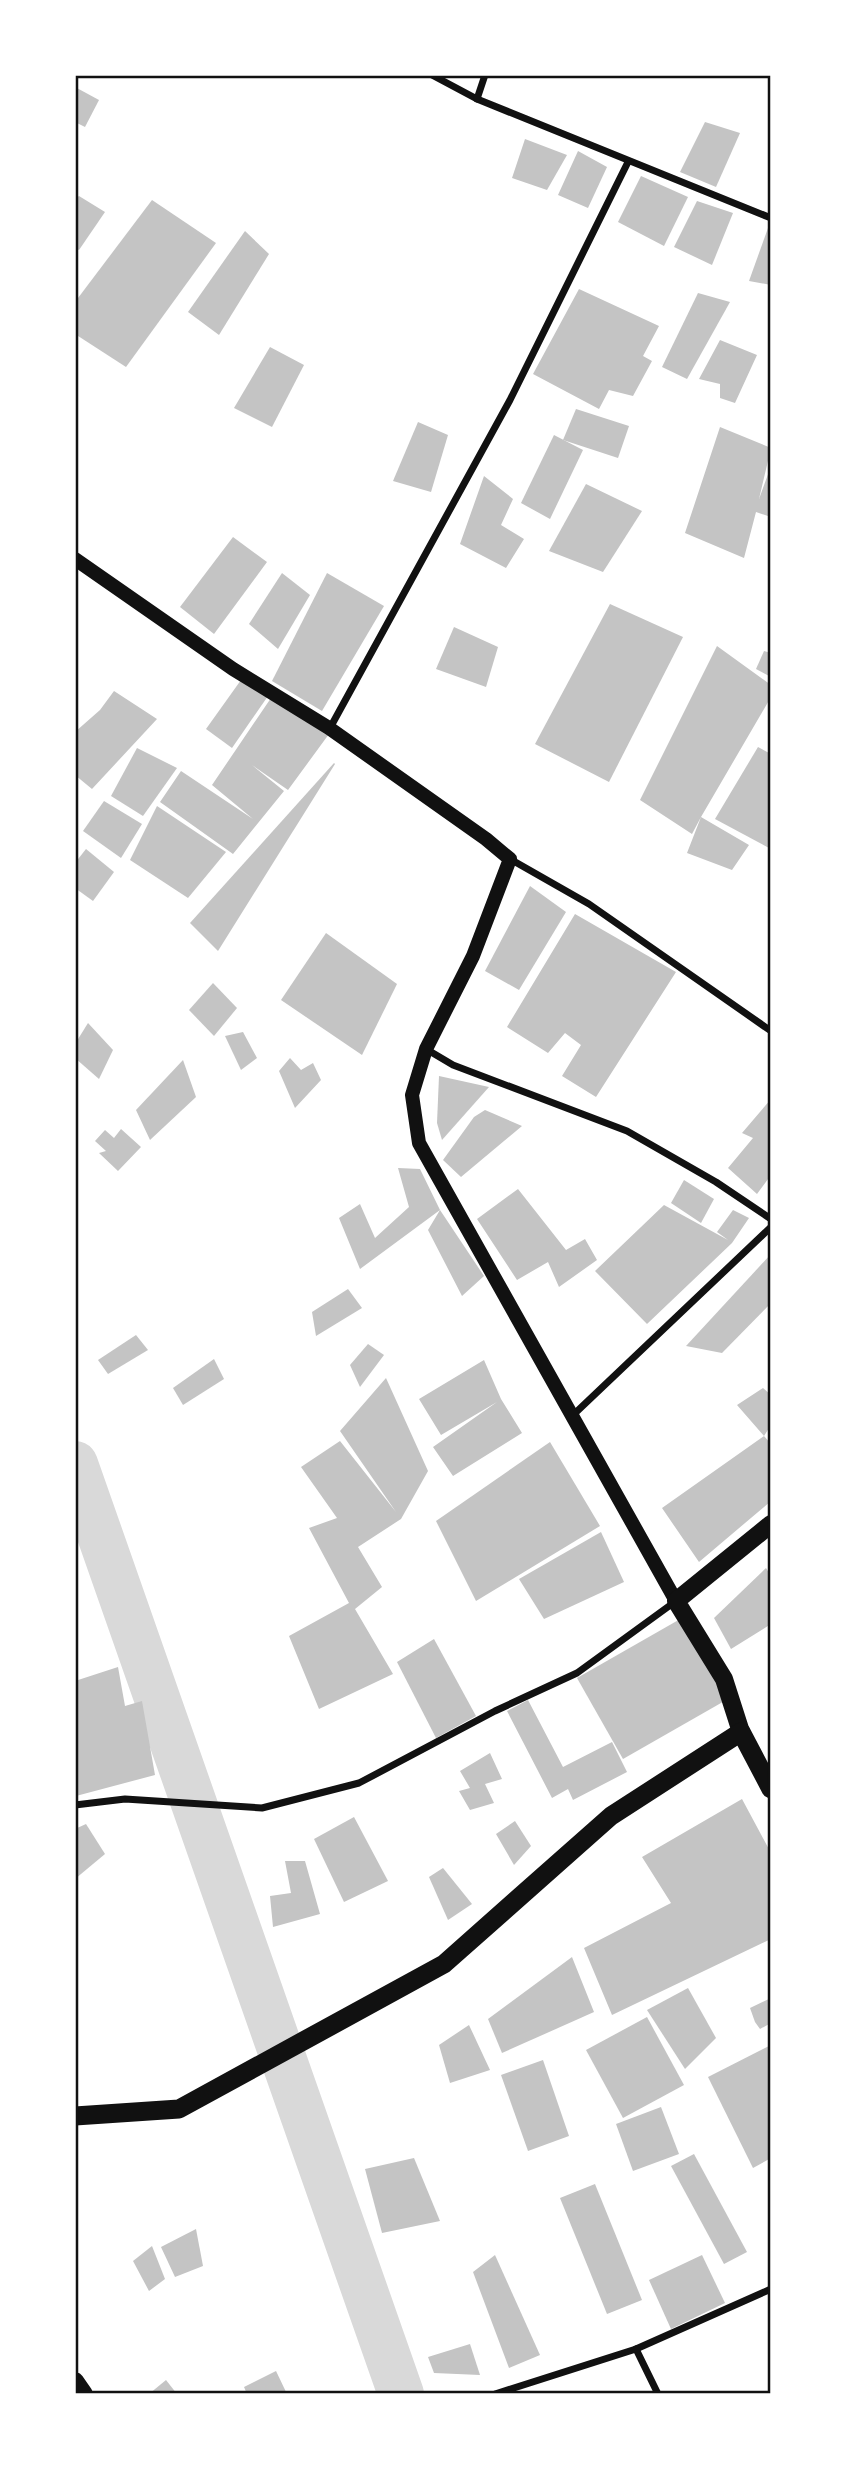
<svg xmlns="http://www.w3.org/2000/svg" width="846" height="2469" font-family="'Playfair Display',serif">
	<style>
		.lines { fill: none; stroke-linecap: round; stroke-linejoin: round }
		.river { stroke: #d9d9d9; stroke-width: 46 }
		.building { fill: #c4c4c4 }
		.minor { stroke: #111; stroke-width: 7 }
		.secondary { stroke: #111; stroke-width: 14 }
		.primary { stroke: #111; stroke-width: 18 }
		.trunk { stroke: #111; stroke-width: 19 }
		.neatline { fill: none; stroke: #111; stroke-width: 2.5 }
	</style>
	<rect width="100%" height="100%" fill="#fff"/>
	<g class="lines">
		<polyline class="river" points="75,1464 401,2394"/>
	</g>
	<g class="building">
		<polygon points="75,87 99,100 85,127 75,122"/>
		<polygon points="705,122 740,133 716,187 680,172"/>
		<polygon points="525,139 567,155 547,190 512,178"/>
		<polygon points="578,151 607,167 588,208 558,195"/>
		<polygon points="641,176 688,197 664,246 618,222"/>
		<polygon points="79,196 105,212 79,250 75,248 75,199"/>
		<polygon points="152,200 216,243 126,367 75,334 75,302"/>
		<polygon points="697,201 733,213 712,265 674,247"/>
		<polygon points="768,228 771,229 771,285 749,281"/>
		<polygon points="245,231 269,254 219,335 188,312"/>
		<polygon points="579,289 659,326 643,356 652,361 633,396 609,390 599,409 533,374"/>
		<polygon points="698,293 730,302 687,379 662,367"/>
		<polygon points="720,340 757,355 735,403 720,398 720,384 699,379"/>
		<polygon points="270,347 304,365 272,427 234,408"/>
		<polygon points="576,409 629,426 618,458 563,440"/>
		<polygon points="418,422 448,435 431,492 393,481"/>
		<polygon points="720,427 771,448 759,499 771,466 771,517 756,512 744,558 685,533"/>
		<polygon points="554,435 583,450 550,519 521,503"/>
		<polygon points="484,476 513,499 501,525 524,539 506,568 460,544"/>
		<polygon points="586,484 642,511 603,572 549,551"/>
		<polygon points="233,537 267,562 214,634 180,607"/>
		<polygon points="282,573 310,595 278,649 249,624"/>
		<polygon points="327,573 384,606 322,711 272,681"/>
		<polygon points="610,604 683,637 609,782 535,744"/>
		<polygon points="454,627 498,647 486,687 436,669"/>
		<polygon points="717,646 771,685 771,697 701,817 749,845 732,870 687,853 701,817 692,834 640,800"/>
		<polygon points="764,651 771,653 771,677 756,669"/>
		<polygon points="241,680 268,696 232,748 206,729"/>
		<polygon points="114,691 157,719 92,789 75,775 75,732 100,710"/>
		<polygon points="271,698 329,734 288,790 252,765 284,791 233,854 160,802 181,771 253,819 212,785"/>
		<polygon points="758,747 771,754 771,849 715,819"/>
		<polygon points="137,748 177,768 143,816 111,796"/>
		<polygon points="334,763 335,764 218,951 190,923"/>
		<polygon points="104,801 142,824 121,858 83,831"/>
		<polygon points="157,806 226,852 188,898 130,860"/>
		<polygon points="86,849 114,872 93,901 75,888 75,863"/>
		<polygon points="530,886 566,912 519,990 485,971"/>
		<polygon points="575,914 676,972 596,1097 562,1076 581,1045 565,1033 548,1053 507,1027"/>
		<polygon points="326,933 397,984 362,1055 281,1000"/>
		<polygon points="213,983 237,1008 214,1036 189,1010"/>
		<polygon points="88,1023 113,1050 99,1079 75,1058 75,1044"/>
		<polygon points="243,1032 257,1058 241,1070 225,1036"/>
		<polygon points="290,1058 301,1070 313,1063 321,1080 295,1108 279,1071"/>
		<polygon points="183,1060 196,1097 150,1140 136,1110"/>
		<polygon points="439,1076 489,1087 442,1140 437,1123"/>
		<polygon points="771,1099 771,1175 757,1194 728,1168 753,1138 742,1133"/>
		<polygon points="485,1110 522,1126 461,1177 443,1160 474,1117"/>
		<polygon points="121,1129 141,1147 118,1171 99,1153 106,1151 95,1141 105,1130 114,1138"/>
		<polygon points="398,1168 420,1169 440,1210 484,1276 462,1296 428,1230 440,1210 360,1269 339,1218 360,1204 375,1238 409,1207"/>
		<polygon points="684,1180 714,1199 701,1223 671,1203"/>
		<polygon points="518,1189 566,1250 585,1239 597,1260 559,1287 548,1262 517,1280 477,1219"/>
		<polygon points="664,1205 728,1240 717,1232 733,1210 749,1218 732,1243 647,1324 595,1271"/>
		<polygon points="771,1254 771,1303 722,1353 686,1346"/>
		<polygon points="348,1289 362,1308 316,1336 312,1312"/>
		<polygon points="136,1335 148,1350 108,1374 98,1360"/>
		<polygon points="368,1344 384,1355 360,1387 350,1365"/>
		<polygon points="214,1359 224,1379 183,1405 173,1388"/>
		<polygon points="484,1360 501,1399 522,1433 453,1476 433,1447 497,1402 441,1435 419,1399"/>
		<polygon points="386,1378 428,1471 401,1519 358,1547 382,1587 355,1609 393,1674 319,1709 289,1636 349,1603 309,1528 337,1518 301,1467 340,1441 396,1512 340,1431"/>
		<polygon points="763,1388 771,1395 771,1425 764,1436 771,1444 771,1501 699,1562 662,1508 764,1436 737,1405"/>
		<polygon points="550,1442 600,1526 476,1601 436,1521"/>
		<polygon points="601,1532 624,1582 544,1619 519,1579"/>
		<polygon points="766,1568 771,1576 771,1624 731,1649 714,1618"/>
		<polygon points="682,1618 728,1699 623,1759 577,1678"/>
		<polygon points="434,1639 476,1716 436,1738 397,1662"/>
		<polygon points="118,1667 125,1706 142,1701 155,1775 76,1796 75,1681"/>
		<polygon points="528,1700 563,1767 612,1742 627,1772 573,1800 568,1789 552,1798 507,1711"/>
		<polygon points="490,1753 502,1779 485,1784 494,1803 470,1810 459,1791 470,1788 460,1771"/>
		<polygon points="742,1799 771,1853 771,1939 612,2015 584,1948 671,1903 642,1857"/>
		<polygon points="354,1817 388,1881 344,1902 314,1839"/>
		<polygon points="515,1821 531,1846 514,1865 496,1834"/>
		<polygon points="86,1824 105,1854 75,1879 75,1829"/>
		<polygon points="285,1861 305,1861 320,1914 273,1927 270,1896 291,1893"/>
		<polygon points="443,1868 472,1904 448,1920 429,1877"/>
		<polygon points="572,1957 594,2012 502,2053 488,2019"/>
		<polygon points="688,1988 716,2038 685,2069 647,2010"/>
		<polygon points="771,1998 771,2023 760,2029 755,2022 750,2008"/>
		<polygon points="647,2017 684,2085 623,2118 586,2050"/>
		<polygon points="469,2025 490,2070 450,2083 439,2045"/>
		<polygon points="771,2045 771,2158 753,2168 708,2077"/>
		<polygon points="543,2060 569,2136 528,2151 501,2075"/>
		<polygon points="661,2107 679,2154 633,2171 616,2124"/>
		<polygon points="694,2154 747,2252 724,2264 671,2166"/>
		<polygon points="414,2158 440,2221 382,2233 365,2169"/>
		<polygon points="595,2184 642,2300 607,2314 560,2198"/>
		<polygon points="196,2229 203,2266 175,2277 161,2247"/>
		<polygon points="152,2246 165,2279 149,2291 133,2261"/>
		<polygon points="495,2255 540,2355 509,2368 473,2272"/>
		<polygon points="702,2255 725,2303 671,2329 649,2280"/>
		<polygon points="470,2344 480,2375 434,2373 428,2357"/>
		<polygon points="276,2371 287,2394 247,2394 244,2387"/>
		<polygon points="166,2380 177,2394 149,2394"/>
	</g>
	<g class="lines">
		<g class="minor">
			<polyline points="432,75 477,99 771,218"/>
			<polyline points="477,99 485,75"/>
			<polyline points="330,728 510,400 628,162"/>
			<polyline points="510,859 589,904 771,1031"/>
			<polyline points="426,1049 453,1065 627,1131 716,1182 771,1219"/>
			<polyline points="571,1417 771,1227"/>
			<polyline points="75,1805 125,1799 262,1808 359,1783 495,1711 577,1673 676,1601"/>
			<polyline points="636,2349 658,2394"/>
			<polyline points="495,2394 636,2349 771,2289"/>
		</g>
		<polyline class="secondary" points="75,559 233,669 329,728 486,839 510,859 473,956 426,1049 412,1095 419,1143 676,1601"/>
		<g class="primary">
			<polyline points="741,1732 724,1679 676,1601 771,1524"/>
			<polyline points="75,2381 84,2394"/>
		</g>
		<polyline class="trunk" points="75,2116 179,2109 444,1964 611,1816 741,1732 771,1789"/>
	</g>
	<rect width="846" height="2469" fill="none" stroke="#ffffff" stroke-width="154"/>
	<rect x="77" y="77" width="692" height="2315" class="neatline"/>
</svg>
